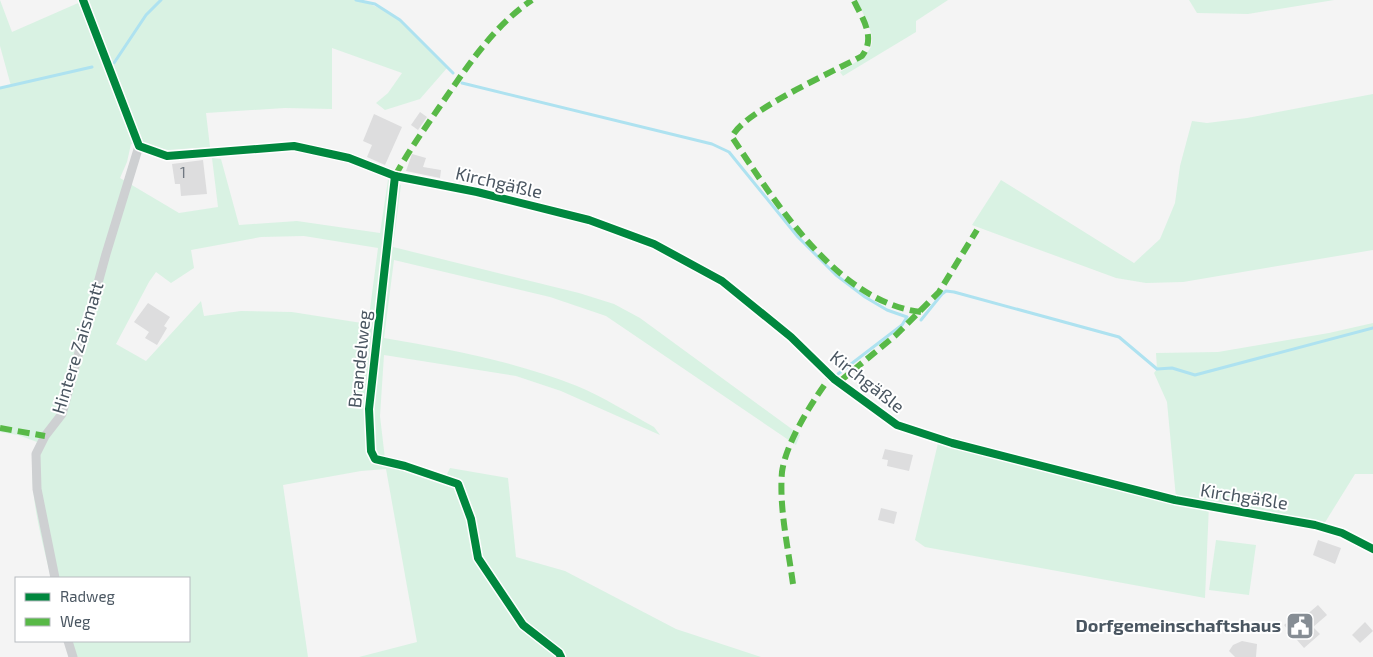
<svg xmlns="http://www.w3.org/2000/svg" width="1373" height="657" font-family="'Exo 2',sans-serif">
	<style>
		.green { fill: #d9f2e3; fill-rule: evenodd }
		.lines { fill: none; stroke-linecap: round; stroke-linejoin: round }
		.stream { stroke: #aee2f0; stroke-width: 3 }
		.building { fill: #ddddde }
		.minor { stroke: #ced0d2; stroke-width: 9 }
		.quiet { stroke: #58b947; stroke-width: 6; stroke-dasharray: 12 6; stroke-linecap: butt }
		.cycleway-casing { stroke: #fff; stroke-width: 11 }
		.cycleway { stroke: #00873e; stroke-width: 8 }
		.labels { text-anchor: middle; stroke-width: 4; stroke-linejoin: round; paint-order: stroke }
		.number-label { font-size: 15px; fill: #707881 }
		.street-label { font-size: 18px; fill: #4a5661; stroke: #fff }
		.poi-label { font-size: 18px; font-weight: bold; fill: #4a5661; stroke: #fff; text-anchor: end }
	</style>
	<rect width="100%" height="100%" fill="#f4f4f4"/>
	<g class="green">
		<path d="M0 0 12 32 85 0H356C399 10 418 38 447 68L420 99 385 110 376 103 388 93 402 73 332 48V109L285 108 206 113 210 147 168 150 131 144 127 162 120 178 179 213 218 207 212 158 221 159 239 225 297 221 380 233 388 180 401 185 393 247 579 293 614 304 640 318 800 435 796 445 606 316 550 297 394 260 384 338C449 349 514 361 577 386 603 397 629 413 654 427L660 435 561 391 516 376 384 355 380 416 385 459 446 476 450 468 508 478 516 557 565 571 676 629 761 657H359L417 642 386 469 361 471 283 485 308 657H70L65 641H189V578H51C42 539 24 480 37 442L18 435 0 432V88L11 86 0 46ZM304 236 378 248 368 324 292 312 241 311 204 316 201 301 146 361 116 344 149 282 156 272 171 283 194 268 191 250 261 237Z"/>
		<path d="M857 0H948L916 21V32L843 76 840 72C884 46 876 43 857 0Z"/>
		<polygon points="1189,0 1334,0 1248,14 1197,13"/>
		<polygon points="1373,94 1373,250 1183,282 1146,283 1116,278 972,225 1001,180 1134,263 1160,239 1175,203 1180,166 1192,121 1207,123 1247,118"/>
		<polygon points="1373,323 1373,474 1355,474 1324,524 1292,516 1209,505 1205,598 925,547 915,540 939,439 1176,498 1167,402 1154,373 1157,369 1156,353 1218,352 1329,333"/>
		<polygon points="1216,540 1256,545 1249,595 1209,590"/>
	</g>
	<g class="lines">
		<g class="stream">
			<polyline points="356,0 375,4 400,20 453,73"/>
			<polyline points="114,63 146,15 161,0"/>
			<polyline points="462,83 712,144 729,152 798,237 836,275 865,297 887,310 907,317 902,325 838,374"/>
			<polyline points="0,88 92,67"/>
			<polyline points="921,320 942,294 946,291 954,292 1119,337 1157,369 1172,368 1195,375 1373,328"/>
		</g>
	</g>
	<g class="building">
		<polygon points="420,112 427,117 418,130 411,125"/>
		<polygon points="374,114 402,127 385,165 367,157 372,145 363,141"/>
		<polygon points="412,154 426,158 423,167 441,170 440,178 406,171"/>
		<polygon points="203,160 207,194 181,196 180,184 175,184 172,164"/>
		<polygon points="148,303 170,317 164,326 167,328 157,345 145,338 149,332 134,322"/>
		<polygon points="885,449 913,455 909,471 887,466 888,460 882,459"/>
		<polygon points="881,508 897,512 894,524 878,520"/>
		<polygon points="1318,540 1341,548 1335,564 1313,555"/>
		<polygon points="1318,605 1327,615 1313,627 1320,634 1304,648 1284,625 1300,612 1304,617"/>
		<polygon points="1365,622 1373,631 1360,643 1352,635"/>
		<polygon points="1242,641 1257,644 1256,657 1235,657 1229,651 1233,645"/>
	</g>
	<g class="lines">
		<g class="minor">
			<polyline points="83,0 139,146"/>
			<polyline points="139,146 167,156 294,146 349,158 395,176 477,192 589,220 654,244 722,281 791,337 834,379 897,425 952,443 1175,500 1315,525 1342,533 1373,549"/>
			<polyline points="395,176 369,409 371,451 375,459 405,466 458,484 471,519 478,558 523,625 559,653 561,657"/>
			<polyline points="55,578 37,489 36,454 45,436 62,414 106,254 139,146"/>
			<polyline points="68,641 73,657"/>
		</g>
		<g class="quiet">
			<path d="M854 1C863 19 876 38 862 56 835 71 742 112 732 137 775 202 837 302 921 312"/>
			<path d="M395 176C408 152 423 131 438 109 465 70 492 27 532 0"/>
			<polyline points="839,382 896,335 939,292 977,230"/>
			<polyline points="0,428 45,436"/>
			<path d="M793 584C788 547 779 508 782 472 786 442 813 400 831 376"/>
		</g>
		<defs>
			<g id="cycleway">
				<polyline points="83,0 139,146 167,156 294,146 349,158 395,176 477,192 589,220 654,244 722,281 791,337 834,379 897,425 952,443 1175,500 1315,525 1342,533 1373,549"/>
				<polyline points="395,176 369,409 371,451 375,459 405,466 458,484 471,519 478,558 523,625 559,653 561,657"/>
			</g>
		</defs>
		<use href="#cycleway" class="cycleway-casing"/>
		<use href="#cycleway" class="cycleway"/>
	</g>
	<defs>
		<symbol id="civic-square" viewBox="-11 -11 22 22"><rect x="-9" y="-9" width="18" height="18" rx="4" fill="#868d94" stroke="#fff"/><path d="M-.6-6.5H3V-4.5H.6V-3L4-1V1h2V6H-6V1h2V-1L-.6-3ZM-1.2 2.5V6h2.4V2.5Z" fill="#fff"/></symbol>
	</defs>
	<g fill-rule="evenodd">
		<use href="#civic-square" x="1284" y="610" width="32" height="32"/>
	</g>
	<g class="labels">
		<g class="number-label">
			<text x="183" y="178">1</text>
		</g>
		<g class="street-label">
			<text transform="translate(499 183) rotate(13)" y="6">Kirchgäßle</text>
			<text transform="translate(78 348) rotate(-73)" y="6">Hintere Zaismatt</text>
			<text transform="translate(360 359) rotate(-84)" y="6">Brandelweg</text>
			<text transform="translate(867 382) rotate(38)" y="6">Kirchgäßle</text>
			<text transform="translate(1244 497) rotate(9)" y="6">Kirchgäßle</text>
		</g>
		<g class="poi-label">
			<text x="1281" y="632">Dorfgemeinschaftshaus</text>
		</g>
	</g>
	<rect x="15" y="577" width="175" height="65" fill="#ffffff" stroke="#b7bbc0"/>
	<rect x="25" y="593" width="25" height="8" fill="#00873e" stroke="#b7bbc0"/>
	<text x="60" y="602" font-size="15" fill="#4a5661">Radweg</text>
	<rect x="25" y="618" width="25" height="8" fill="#58b947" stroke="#b7bbc0"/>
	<text x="60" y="627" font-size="15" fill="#4a5661">Weg</text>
</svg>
